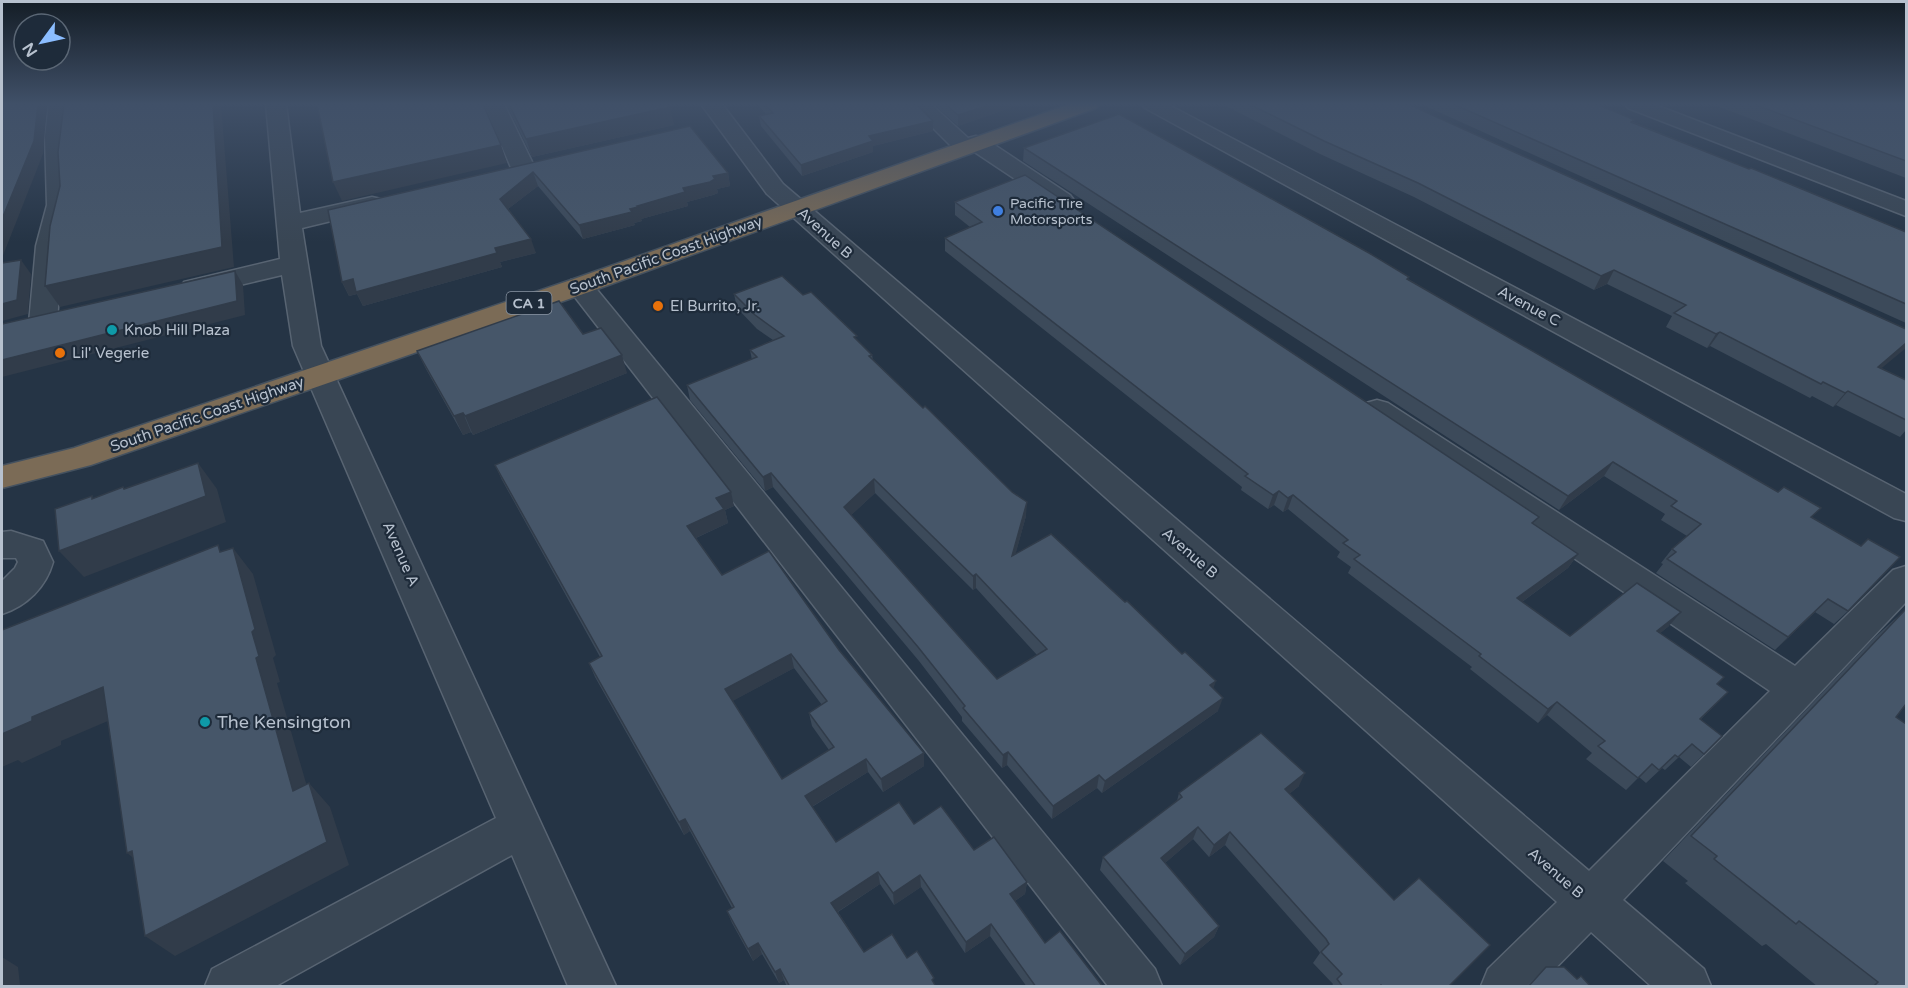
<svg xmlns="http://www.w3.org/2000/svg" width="1908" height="988" font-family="'Varela Round',sans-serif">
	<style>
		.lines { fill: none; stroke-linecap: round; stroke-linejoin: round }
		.minor-casing { stroke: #586472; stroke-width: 3 }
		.highway-casing { stroke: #44515f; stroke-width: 3 }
		.minor { fill: #394654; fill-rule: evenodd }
		.highway { fill: #7b6b56; fill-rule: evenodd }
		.wall { fill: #3c4a5a; fill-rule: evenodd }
		.shaded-wall { fill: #313c4a }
		.building { fill: #465669; stroke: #313c4a; stroke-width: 1.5; fill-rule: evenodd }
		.shop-dot { fill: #3f7fe0; stroke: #1e2b3a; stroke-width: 2 }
		.food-dot { fill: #e8710a; stroke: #1e2b3a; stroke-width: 2 }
		.culture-dot { fill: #0f9aa8; stroke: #1e2b3a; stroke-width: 2 }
		.labels { text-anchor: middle; stroke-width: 4.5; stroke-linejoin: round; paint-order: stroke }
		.far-poi-label { font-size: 14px; fill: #b7c1ce; stroke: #1e2b3a; text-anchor: start }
		.shield { fill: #1e2b3a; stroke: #8994a2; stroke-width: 1.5 }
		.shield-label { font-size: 14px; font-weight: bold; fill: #b7c1ce }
		.street-label { font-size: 15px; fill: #b7c1ce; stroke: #1e2b3a }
		.poi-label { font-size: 15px; fill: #b7c1ce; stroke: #1e2b3a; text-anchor: start }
		.near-poi-label { font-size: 18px; fill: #b7c1ce; stroke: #1e2b3a; text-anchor: start }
	</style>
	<rect width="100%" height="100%" fill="#253445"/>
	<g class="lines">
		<defs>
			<g id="minor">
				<polygon points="49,104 69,104 67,136 71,205 62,246 57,323 53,329 43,331 33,329 29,323 36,246 47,205 45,136"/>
				<polygon points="266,104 286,104 300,213 372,197 381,199 384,204 381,209 302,228 321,346 616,986 568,986 512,855 276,986 205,986 212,969 496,818 293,346 282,275 193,296 184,294 180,288 184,282 280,259"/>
				<polygon points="484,104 504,104 536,170 532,175 524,177 516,175 512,170"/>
				<polygon points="701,104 722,104 783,184 1589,871 1770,691 1366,417 1362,410 1366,403 1377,400 1388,403 1795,666 1893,570 1906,566 1906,602 1623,900 1704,969 1711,986 1651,986 1591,932 1538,986 1481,986 1488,969 1557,902 767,194"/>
				<polygon points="909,104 931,104 968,138 976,136 984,138 1070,195 1074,200 1070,205 1062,207 1054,205 973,151 965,154 957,152"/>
				<polygon points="1142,104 1167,104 1906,494 1906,521 1894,518 1145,108"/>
				<polygon points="1625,104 1653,104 1906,201 1906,216 1628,108"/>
				<polygon points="580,278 589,280 1155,969 1162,986 1108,986 571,292 567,286 571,280"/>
				<path d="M11 531 43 541 53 562C46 587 27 606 2 614V581L15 568 18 562 16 558H2V532Z"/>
			</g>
			<polygon id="highway" points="1070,104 1099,104 1096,108 589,292 331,382 91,465 2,488 2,466 74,448 571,280"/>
		</defs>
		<use href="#minor" class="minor-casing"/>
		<use href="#highway" class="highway-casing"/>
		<use href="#minor" class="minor"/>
		<use href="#highway" class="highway"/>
	</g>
	<g class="wall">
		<polygon points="506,104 668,104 674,125 532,157"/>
		<polygon points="757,104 916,104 933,121 933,131 873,146 873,152 802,176 761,126 759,116 766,114"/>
		<polygon points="934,104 1019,104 1019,105 958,126"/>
		<polygon points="1222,104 1408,104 1881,368 1906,380 1906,430 1900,437 1836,405 1833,407 1812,396 1810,398 1710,346 1707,348 1666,327 1672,316 1607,284 1594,290 1414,197 1320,154"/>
		<polygon points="1421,104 1596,104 1633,122 1906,232 1906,323"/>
		<polygon points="1712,104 1898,104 1906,106 1906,178"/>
		<polygon points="690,126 728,173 730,186 717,189 718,193 713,195 687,202 688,206 641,219 642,221 634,223 635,225 583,239 538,186 508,209 536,253 500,262 502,267 363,306 357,294 349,296 342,282 328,210"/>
		<polygon points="1024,148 1409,277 1408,279 1812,518 1848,611 1834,624 1815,612 1775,650 1656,573 1663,564 1661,563 1672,549 1687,536 1661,520 1665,514 1604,476 1559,510 1023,161"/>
		<polygon points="955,202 1535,525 1578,554 1568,568 1522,602 1570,636 1669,626 1660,633 1724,677 1717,684 1728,692 1700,720 1722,736 1691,767 1679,757 1665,770 1662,768 1646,783 1639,777 1626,790 1586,759 1592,753 1547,715 1538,723 1470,669 1472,667 1348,573 1351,567 1337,557 1340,552 1288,509 1283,512 1274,505 1268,509 1241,490 1242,487 945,251 945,238 970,227 955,215"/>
		<path d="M734 294 803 295 858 341 872 355 873 360 1026 516 1015 555 1213 689 1218 711 1102 793 1097 788 1052 819 1007 765 1002 768 962 721V717L919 661 773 487 765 491 690 400 687 385 752 360 750 350 773 340 757 329 737 308ZM875 493 973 590 976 588 1037 655 997 679 851 515Z"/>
		<polygon points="583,334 627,373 473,435 471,432 463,435 426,369 417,351"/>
		<path d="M495 465 734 506 725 510 728 523 696 538 722 575 839 650 924 753V766L883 792 868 772 812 807 836 842 914 824 974 850 1027 882 1025 894 1015 901 1045 943 1103 987H1027L990 936 965 953 921 887 894 905 880 884 838 912 864 952 907 958 934 983 936 987H787L784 980 779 983 762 954 753 961 732 923 727 911 732 908 690 831 684 835 595 677 589 663 600 657 502 480ZM794 668 822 705 809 713 812 726 829 750 782 779 732 701Z"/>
		<polygon points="1905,610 1896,717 1906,987 1818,987 1766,944 1762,946 1685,883 1688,881 1663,861 1874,638"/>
		<polygon points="1299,786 1289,794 1449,987 1331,987 1333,984 1313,963 1320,953 1318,950 1225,845 1209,857 1193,839 1165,863 1219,926 1214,937 1180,965 1100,870 1103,857 1177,801 1179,793"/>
		<polygon points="1546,967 1577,979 1591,987 1525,987"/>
	</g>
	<g class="shaded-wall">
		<polygon points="38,104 47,104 43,154 2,258 2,219"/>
		<polygon points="213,104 221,104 234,267 60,307 45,286"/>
		<polygon points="993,104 1019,104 1019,105 958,126 958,115"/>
		<polygon points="670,107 674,125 532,157 526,139"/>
		<polygon points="933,121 933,131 873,146 873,152 802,176 801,165 869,136"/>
		<polygon points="501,145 507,163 342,201 333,182"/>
		<polygon points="533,172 538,186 504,212 500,199"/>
		<polygon points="728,173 730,186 717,189 718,193 713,195 687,202 688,206 641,219 642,221 634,223 635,225 583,239 579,225 630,209 637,206 713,176"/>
		<polygon points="531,239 536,253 500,262 502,267 363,306 357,294 349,296 342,282"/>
		<polygon points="21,260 31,274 28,314 2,321 2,304"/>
		<polygon points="1614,270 1607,284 1594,290 1601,276"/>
		<polygon points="235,271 243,285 245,315 2,377 2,360"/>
		<polygon points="1720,332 1710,346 1707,348 1716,334"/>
		<polygon points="1906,343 1906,348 1866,381 1878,367"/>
		<polygon points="622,355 627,373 473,435 465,416"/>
		<polygon points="1848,391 1836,405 1833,407 1845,393"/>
		<polygon points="463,413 471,432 463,435 454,416"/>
		<polygon points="1613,462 1604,476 1559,510 1568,496"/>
		<polygon points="198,463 217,489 226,522 84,577 59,551"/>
		<polygon points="771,473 773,487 765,491 763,477"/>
		<polygon points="874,479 875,493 845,521 844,507"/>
		<polygon points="1279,491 1274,505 1268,509 1273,495"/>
		<polygon points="731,492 734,506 725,510 728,523 691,540 687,526 716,498"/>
		<polygon points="1293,495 1288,509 1283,512 1288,498"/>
		<polygon points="1027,502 1026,516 1011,571 1012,556"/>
		<polygon points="233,548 253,574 276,655 273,658 280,682 277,683 315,814 293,791 256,658 252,632"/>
		<polygon points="1578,554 1568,568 1508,612 1517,598"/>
		<polygon points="976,574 976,588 973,590 973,576"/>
		<polygon points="1828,599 1815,612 1775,650 1788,637"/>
		<polygon points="1681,612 1669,626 1646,645 1657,631"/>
		<polygon points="791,654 794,668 729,703 725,689"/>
		<polygon points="1216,681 1211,695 1210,685"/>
		<polygon points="103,687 129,712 61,741 61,745 22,763 18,760 2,767 2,734 32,717"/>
		<polygon points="1223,698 1218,711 1102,793 1105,781"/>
		<polygon points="1557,702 1547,715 1538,723 1548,709"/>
		<polygon points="1008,752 1007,765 1002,768 1003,755"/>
		<polygon points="924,753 924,766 883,792 881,779"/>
		<polygon points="866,759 868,772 808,809 805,796"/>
		<polygon points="1305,773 1299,786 1279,802 1285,789"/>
		<polygon points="1099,775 1097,788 1052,819 1053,806"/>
		<polygon points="309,783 330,807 349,865 175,956 145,936"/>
		<polygon points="685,819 690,831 684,835 679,822"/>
		<polygon points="1198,827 1193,839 1157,870 1161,858"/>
		<polygon points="1230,832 1225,845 1209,857 1214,845"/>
		<polygon points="132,851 156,876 127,853"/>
		<polygon points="878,872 880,884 834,914 831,903"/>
		<polygon points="920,875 921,887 894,905 893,893"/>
		<polygon points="1027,882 1025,894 1009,905 1010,894"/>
		<polygon points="991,924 990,936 965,953 966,942"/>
		<polygon points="1219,926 1214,937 1180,965 1185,954"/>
		<polygon points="758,943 762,954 753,961 748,949"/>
		<polygon points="2,957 18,967 20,985 22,987 2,987"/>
		<polygon points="780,969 784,980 779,983 775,972"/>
	</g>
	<g class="building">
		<polygon points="2,104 38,104 34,141 2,219"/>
		<polygon points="64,104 213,104 222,247 45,286 50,226 60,186 58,152"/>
		<polygon points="317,104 483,104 501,145 333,182"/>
		<polygon points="509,104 668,104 670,107 526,139"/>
		<polygon points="765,104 916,104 933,121 869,136 873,141 801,165 759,116 773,113"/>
		<polygon points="945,104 993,104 958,115"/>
		<polygon points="1249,104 1408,104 1906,329 1906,343 1878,367 1906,380 1906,420 1848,391 1845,393 1823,382 1821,384 1720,332 1716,334 1674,313 1686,305 1614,270 1601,276 1418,183 1324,141"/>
		<polygon points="1453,104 1596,104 1628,117 1634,120 1631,122 1749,169 1751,168 1906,232 1906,304"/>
		<polygon points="1753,104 1898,104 1906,106 1906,161"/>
		<polygon points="1119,114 1369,253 1409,277 1407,279 1778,492 1784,487 1821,508 1811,517 1861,546 1868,539 1900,557 1848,611 1828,599 1788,637 1667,559 1676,552 1672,549 1701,524 1671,506 1677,501 1613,462 1568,496 1024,148"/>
		<polygon points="690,126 728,173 713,176 715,179 710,182 683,188 685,192 637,206 638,207 630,209 632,212 579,225 533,172 500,199 531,239 495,248 497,253 356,292 353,279 342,282 328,210"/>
		<polygon points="1025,175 1539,517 1532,523 1578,554 1517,598 1570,636 1637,583 1681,612 1657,631 1724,677 1717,684 1728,692 1700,719 1722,736 1704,754 1692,744 1678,757 1675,755 1659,770 1652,764 1638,778 1598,746 1605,741 1557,702 1548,709 1479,656 1481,654 1354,559 1360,555 1343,543 1348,540 1293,495 1288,498 1279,491 1273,495 1245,476 1248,474 945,238 982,222 955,202"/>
		<polygon points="21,260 17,300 2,304 2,263"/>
		<polygon points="235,271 237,301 2,360 2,324"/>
		<path d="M782 276 803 295 811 292 857 336 854 337 872 355 869 356 923 408 925 406 1012 492 1027 502 1012 556 1051 534 1125 602 1127 601 1182 654 1185 652 1216 681 1210 685 1223 698 1105 781 1099 775 1053 806 1008 752 1003 755 963 708 965 706 918 647 771 473 763 477 687 385 757 357 750 350 784 336 755 315 734 294ZM874 479 973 576 976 574 1047 649 997 679 844 507Z"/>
		<polygon points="559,301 583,334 601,328 622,355 465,416 463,413 454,416 417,351"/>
		<path d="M657 397 731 492 716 498 724 509 687 526 722 575 769 551 839 650 924 753 881 779 866 759 805 796 836 842 899 802 914 824 941 806 974 850 994 837 1027 882 1010 894 1045 943 1060 931 1103 987H1036L991 924 966 942 920 875 893 893 878 872 831 903 864 952 892 934 907 958 917 951 934 978 932 980 936 987H790L780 969 775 972 758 943 748 949 727 911 734 907 685 819 679 822 589 663 602 656 495 465ZM791 654 827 701 809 713 834 747 782 779 725 689Z"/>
		<polygon points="198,463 206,496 59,551 55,509 92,496 92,499 123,487 124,489"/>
		<polygon points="218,545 220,552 233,548 255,629 252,632 259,656 256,658 293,791 309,783 327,842 145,936 132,851 127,853 103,687 32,717 32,721 2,734 2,630"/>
		<polygon points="1905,610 1906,611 1906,704 1896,717 1906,724 1906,987 1876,987 1875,985 1878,982 1799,921 1796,924 1714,859 1717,856 1691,836"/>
		<polygon points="1261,733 1305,773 1285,789 1394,900 1419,878 1490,945 1448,987 1383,987 1381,985 1379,987 1343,987 1337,979 1342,974 1321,952 1329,944 1326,939 1230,832 1214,845 1198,827 1161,858 1219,926 1185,954 1103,857 1182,797 1179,793"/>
		<polygon points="1546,967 1564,967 1577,979 1581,976 1591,987 1528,987"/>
	</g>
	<linearGradient id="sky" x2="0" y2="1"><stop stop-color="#141d26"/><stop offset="0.43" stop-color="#405068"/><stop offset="1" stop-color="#405068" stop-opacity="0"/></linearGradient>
	<rect width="1908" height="242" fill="url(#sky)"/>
	<circle class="shop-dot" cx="998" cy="211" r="6"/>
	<g class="food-dot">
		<circle cx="658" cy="306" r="6"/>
		<circle cx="60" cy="353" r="6"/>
	</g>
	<g class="culture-dot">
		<circle cx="112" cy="330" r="6"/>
		<circle cx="205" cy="722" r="6"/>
	</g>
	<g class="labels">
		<g class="far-poi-label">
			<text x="1010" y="208">Pacific Tire<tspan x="1010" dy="16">Motorsports</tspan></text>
		</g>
		<rect class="shield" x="506.5" y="292" width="45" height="22" rx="4.5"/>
		<g class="shield-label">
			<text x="529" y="308">CA 1</text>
		</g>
		<g class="street-label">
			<text transform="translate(825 233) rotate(42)" y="5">Avenue B</text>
			<text transform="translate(666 255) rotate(-20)" y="5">South Pacific Coast Highway</text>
			<text transform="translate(1529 306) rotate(28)" y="5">Avenue C</text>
			<text transform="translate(207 414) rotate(-19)" y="5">South Pacific Coast Highway</text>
			<text transform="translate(1190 553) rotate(41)" y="5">Avenue B</text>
			<text transform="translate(401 554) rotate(66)" y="5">Avenue A</text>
			<text transform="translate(1556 873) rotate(41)" y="5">Avenue B</text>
		</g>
		<g class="poi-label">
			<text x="670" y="311">El Burrito, Jr.</text>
			<text x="124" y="335">Knob Hill Plaza</text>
			<text x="72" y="358">Lil' Vegerie</text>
		</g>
		<g class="near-poi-label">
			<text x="217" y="728">The Kensington</text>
		</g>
	</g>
	<rect width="1908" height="988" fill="none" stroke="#b7c1ce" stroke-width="6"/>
	<g transform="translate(42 42) rotate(237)"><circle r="28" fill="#1e2b3a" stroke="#5b6775" stroke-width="1.5"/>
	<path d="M0-4.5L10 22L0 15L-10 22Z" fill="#8bbdff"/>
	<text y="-9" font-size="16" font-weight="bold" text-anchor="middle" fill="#b7c1ce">N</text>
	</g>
</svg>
